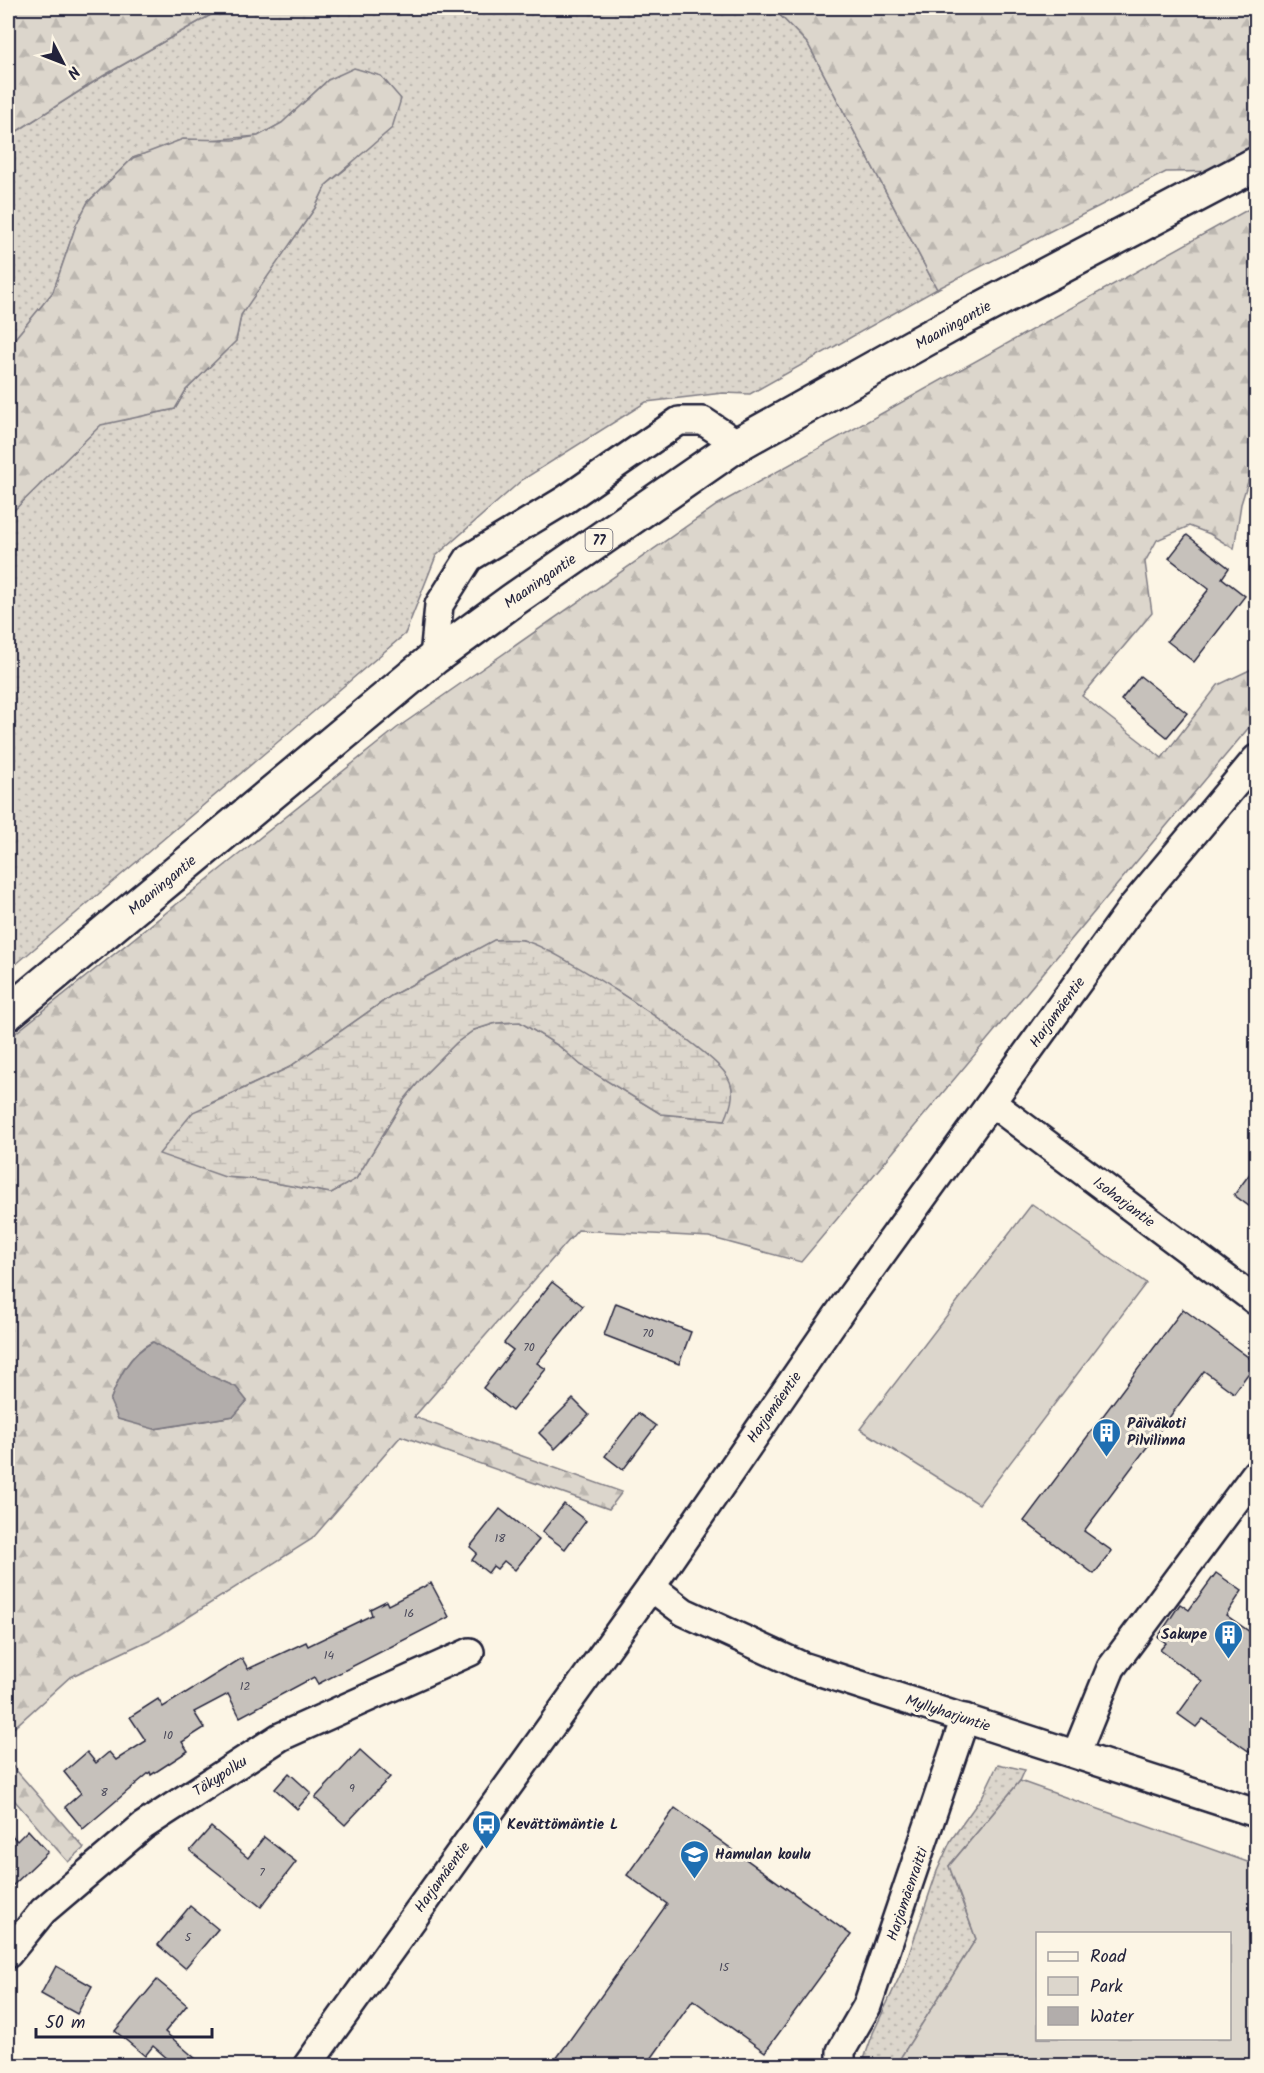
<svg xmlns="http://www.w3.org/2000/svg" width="1264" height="2073" font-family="Kalam,sans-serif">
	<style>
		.grass { fill: url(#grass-dots); stroke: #7f7c84; stroke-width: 1.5 }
		.forest { fill: url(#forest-firs); stroke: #7f7c84; stroke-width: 1.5; fill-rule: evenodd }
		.wetland { fill: url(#wetland-marsh); stroke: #7f7c84; stroke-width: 1.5 }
		.green { fill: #dcd6cc; stroke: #7f7c84; stroke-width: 1.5; fill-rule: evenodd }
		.water { fill: #b2adab; stroke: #78757e; stroke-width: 1.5 }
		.building { fill: #c6c1bb; stroke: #22223b; stroke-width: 1.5 }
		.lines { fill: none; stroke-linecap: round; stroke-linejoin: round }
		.minor-casing { stroke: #22223b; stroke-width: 32 }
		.major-casing { stroke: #22223b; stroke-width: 38 }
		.minor { stroke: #fcf5e5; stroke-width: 27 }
		.major { stroke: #fcf5e5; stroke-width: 33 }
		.labels { text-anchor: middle; stroke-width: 6; stroke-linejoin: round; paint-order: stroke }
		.number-label { font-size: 12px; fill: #4b4a5b }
		.shield { fill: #fcf5e5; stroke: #63616e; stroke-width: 1.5 }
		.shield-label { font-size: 14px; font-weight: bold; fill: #22223b }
		.street-label { font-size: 15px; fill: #22223b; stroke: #fcf5e5 }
		.poi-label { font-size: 15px; font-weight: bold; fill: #22223b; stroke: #fcf5e5; text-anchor: start }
	</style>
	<defs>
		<pattern id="grass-dots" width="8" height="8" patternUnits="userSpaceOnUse" patternTransform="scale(1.5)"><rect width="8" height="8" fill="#dcd6cc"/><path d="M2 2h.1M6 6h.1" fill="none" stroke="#bcb7b0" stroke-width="1.8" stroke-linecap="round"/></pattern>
		<pattern id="forest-firs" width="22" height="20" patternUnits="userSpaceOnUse" patternTransform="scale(1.5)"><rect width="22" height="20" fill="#dcd6cc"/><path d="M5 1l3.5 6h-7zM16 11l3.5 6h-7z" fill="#bcb7b0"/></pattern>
		<pattern id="wetland-marsh" width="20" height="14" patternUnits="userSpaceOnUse" patternTransform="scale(1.5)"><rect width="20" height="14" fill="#dcd6cc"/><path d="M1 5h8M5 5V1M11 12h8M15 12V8" fill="none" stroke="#bcb7b0"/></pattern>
	</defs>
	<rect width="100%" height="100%" fill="#fcf5e5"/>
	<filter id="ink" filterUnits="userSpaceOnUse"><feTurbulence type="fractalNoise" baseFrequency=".0167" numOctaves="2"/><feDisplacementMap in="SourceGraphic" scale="12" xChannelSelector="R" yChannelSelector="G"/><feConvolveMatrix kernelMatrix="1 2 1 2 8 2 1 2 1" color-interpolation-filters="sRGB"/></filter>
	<g filter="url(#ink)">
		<g class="grass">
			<polygon points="223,8 773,8 808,44 937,289 750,394 723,393 646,402 522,480 436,556 405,634 8,971 8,516 101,424 175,409 186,390 236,341 241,315 253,296 315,208 326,185 352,164 328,80 282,123 258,136 209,140 133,158 88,202 76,225 53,292 8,347 8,137 103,76"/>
			<polygon points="998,1764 1025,1770 1020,1781 949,1866 976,1939 899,2060 906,2065 862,2065 873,2033 906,1963 937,1871 951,1840 983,1795"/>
		</g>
		<g class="forest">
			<polygon points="8,8 223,8 103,76 8,137"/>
			<polygon points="773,8 1256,8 1256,164 1241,171 1166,172 937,289 808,44"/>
			<polygon points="354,68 381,76 401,99 392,128 326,185 315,208 241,315 236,341 186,390 175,409 101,425 8,516 8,347 53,292 76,225 88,202 133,158 183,139 233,140 258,136 282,123 328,80"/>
			<path d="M1256 205V456L1241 504 1234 549 1210 534 1189 526 1157 540 1145 562 1152 613 1082 696 1162 758 1218 685 1256 667V719L801 1262 709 1237 578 1230 414 1417 622 1492 609 1509 401 1436 312 1539 160 1635 70 1677 8 1733V1039L397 728 717 505ZM495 940H523L617 991 675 1030 726 1074 725 1120 661 1114 581 1065 559 1046 520 1022 496 1023 474 1030 456 1043 425 1074 404 1100 356 1179 331 1193 252 1179 225 1177 211 1103 288 1068 391 996ZM152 1342 211 1376 236 1387 247 1401 234 1416 155 1429 110 1401C119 1377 129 1354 152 1342Z"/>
			<polygon points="8,1761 84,1848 68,1862 8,1793"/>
		</g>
		<path class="wetland" d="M494 940C503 940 513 939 522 940 556 947 705 1045 725 1073 737 1088 732 1105 725 1120L661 1114 581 1065 559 1046 520 1022 496 1023 474 1030 456 1043 425 1074 404 1100 356 1179 331 1193 252 1179 225 1177 159 1154 193 1112 288 1068 391 996Z"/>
		<g class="green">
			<polygon points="1032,1204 1146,1283 979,1504 860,1429"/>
			<path d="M1020 1781 1256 1865V2065L906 2066 899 2060 976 1939 949 1866ZM1038 1934H1230V2038H1038Z"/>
		</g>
		<path class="water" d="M153 1342 211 1376 236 1387 247 1401 234 1416 154 1429 118 1419 110 1401C119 1377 129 1354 153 1342Z"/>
		<g class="building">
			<polygon points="1187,535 1229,568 1222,578 1245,596 1194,662 1167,641 1209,589 1169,558"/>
			<polygon points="1140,676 1187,713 1167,737 1121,700"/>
			<polygon points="1257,1164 1257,1212 1234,1195"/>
			<polygon points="552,1282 583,1306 537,1363 546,1369 512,1411 483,1388 513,1350 504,1343"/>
			<polygon points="616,1303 691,1332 679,1364 604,1335"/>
			<polygon points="1183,1309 1256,1363 1234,1393 1204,1371 1084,1531 1112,1551 1094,1574 1024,1521"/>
			<polygon points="573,1399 589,1415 555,1449 539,1433"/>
			<polygon points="638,1413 656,1426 623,1470 605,1456"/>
			<polygon points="564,1504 586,1521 565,1549 542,1532"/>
			<polygon points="500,1509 539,1540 515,1570 504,1561 497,1569 493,1566 488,1573 472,1560 477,1553 470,1547"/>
			<polygon points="1216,1573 1242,1591 1226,1615 1257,1637 1257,1757 1203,1719 1196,1727 1178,1714 1202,1681 1160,1650 1166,1643 1158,1637 1180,1604 1189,1610"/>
			<polygon points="431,1583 449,1617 318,1684 314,1677 240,1717 228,1694 194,1712 204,1728 182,1742 188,1751 151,1775 150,1772 83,1829 65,1807 81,1793 64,1772 87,1752 96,1763 109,1752 116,1760 146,1741 130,1717 158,1699 163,1707 242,1658 248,1669 306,1642 308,1646 372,1615 370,1609 386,1601 388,1605"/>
			<polygon points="360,1750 390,1777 345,1825 315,1798"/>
			<polygon points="289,1773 311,1793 297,1809 275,1789"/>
			<polygon points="675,1808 851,1935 765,2052 693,2000 646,2066 551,2066 667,1904 627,1875"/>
			<polygon points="211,1827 248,1858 264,1837 296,1862 261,1907 190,1851"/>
			<polygon points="28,1830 48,1852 8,1890 8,1831 17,1841"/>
			<polygon points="190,1906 218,1929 185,1968 158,1945"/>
			<polygon points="56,1966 92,1986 77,2014 41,1994"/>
			<polygon points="157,1980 187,2005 165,2032 204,2066 176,2066 153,2046 145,2056 115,2031"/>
		</g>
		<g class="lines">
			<defs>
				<g id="minor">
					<polyline points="434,658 439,605 469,558 565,500 679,421 703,421 738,444"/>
					<polyline points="992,1103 1256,1301"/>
					<polyline points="651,1587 684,1612 802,1666 1256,1813"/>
					<polyline points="1076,1754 1111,1668 1256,1473"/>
					<polyline points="8,1954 43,1911 143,1826 280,1737 470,1652"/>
					<polyline points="307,2066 651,1587 844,1306 1133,906 1256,759"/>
					<polyline points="841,2066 841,2051 867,2006 965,1718"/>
				</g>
				<polyline id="major" points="8,1013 434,658 513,600 738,444 960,320 1256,164"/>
			</defs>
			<use href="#minor" class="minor-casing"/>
			<use href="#major" class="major-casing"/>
			<use href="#minor" class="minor"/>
			<use href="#major" class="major"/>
		</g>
	</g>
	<defs>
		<symbol id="building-pin" viewBox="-11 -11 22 30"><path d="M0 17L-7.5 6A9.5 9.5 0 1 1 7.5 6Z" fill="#1f6fb2" stroke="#fcf5e5"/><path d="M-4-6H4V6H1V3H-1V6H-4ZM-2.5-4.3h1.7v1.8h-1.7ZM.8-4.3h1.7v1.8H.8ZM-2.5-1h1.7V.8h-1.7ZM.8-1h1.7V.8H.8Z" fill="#fff"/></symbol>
		<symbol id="bus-pin" viewBox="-11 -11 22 30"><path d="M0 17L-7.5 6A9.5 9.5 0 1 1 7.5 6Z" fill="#1f6fb2" stroke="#fcf5e5"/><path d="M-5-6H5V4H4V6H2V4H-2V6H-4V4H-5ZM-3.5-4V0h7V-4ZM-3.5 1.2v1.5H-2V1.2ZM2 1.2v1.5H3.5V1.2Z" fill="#fff"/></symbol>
		<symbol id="school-pin" viewBox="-11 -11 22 30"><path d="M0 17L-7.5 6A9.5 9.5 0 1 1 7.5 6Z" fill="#1f6fb2" stroke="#fcf5e5"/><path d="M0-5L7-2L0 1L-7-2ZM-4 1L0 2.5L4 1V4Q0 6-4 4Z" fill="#fff"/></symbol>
	</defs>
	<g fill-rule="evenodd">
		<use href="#building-pin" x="1090" y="1416" width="33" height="45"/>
		<use href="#building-pin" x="1212" y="1618" width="33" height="45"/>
		<use href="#bus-pin" x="470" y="1808" width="33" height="45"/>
		<use href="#school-pin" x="678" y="1838" width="33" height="45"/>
	</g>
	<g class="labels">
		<g class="number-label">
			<text x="648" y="1337">70</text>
			<text x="529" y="1351">70</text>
			<text x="500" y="1542">18</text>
			<text x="409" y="1617">16</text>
			<text x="329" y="1659">14</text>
			<text x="245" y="1690">12</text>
			<text x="168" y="1739">10</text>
			<text x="352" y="1792">9</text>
			<text x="104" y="1796">8</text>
			<text x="262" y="1876">7</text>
			<text x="188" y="1941">5</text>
			<text x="724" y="1971">15</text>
		</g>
		<rect class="shield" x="585.5" y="529" width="27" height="22" rx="4.5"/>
		<g class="shield-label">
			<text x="599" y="545">77</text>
		</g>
		<g class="street-label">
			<text transform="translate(953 325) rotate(-29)" y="5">Maaningantie</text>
			<text transform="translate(540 581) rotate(-35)" y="5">Maaningantie</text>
			<text transform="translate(162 885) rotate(-40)" y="5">Maaningantie</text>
			<text transform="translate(1057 1012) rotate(-54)" y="5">Harjamäentie</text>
			<text transform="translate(1124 1202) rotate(37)" y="5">Isoharjantie</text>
			<text transform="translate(774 1407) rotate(-55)" y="5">Harjamäentie</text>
			<text transform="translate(948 1713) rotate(18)" y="5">Myllyharjuntie</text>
			<text transform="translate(220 1776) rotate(-33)" y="5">Täkypolku</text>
			<text transform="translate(442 1877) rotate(-54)" y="5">Harjamäentie</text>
			<text transform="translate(907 1894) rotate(-71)" y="5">Harjamäenraitti</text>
		</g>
		<g class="poi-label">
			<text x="1127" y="1428">Päiväkoti<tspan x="1127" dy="17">Pilvilinna</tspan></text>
			<text x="1207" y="1639" text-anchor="end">Sakupe</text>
			<text x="507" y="1829">Kevättömäntie L</text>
			<text x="715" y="1859">Hamulan koulu</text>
		</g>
	</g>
	<rect width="1264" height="2073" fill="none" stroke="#fcf5e5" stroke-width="30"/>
	<rect x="15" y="15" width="1234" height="2043" fill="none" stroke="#22223b" stroke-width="2" filter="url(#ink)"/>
	<rect x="1036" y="1932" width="195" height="108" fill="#fcf5e5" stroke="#a5a1a1" stroke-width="1.5"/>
	<rect x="1048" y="1952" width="30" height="9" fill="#fcf5e5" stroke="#a5a1a1" stroke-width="1.5"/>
	<text x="1090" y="1962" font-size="18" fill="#22223b">Road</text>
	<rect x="1048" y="1977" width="30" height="18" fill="#dcd6cc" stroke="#a5a1a1" stroke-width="1.5"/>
	<text x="1090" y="1992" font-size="18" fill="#22223b">Park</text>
	<rect x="1048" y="2007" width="30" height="18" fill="#b2adab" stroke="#a5a1a1" stroke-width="1.5"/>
	<text x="1090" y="2022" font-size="18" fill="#22223b">Water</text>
	<g transform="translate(63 63) rotate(132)" stroke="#fcf5e5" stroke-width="4.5" paint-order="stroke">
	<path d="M0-4.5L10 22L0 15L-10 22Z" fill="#22223b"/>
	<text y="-9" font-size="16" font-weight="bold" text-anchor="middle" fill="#22223b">N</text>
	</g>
	<path d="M36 2028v9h176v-9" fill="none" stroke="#22223b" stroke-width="3"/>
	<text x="45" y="2028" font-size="18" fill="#22223b" stroke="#fcf5e5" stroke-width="4.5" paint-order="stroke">50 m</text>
</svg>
